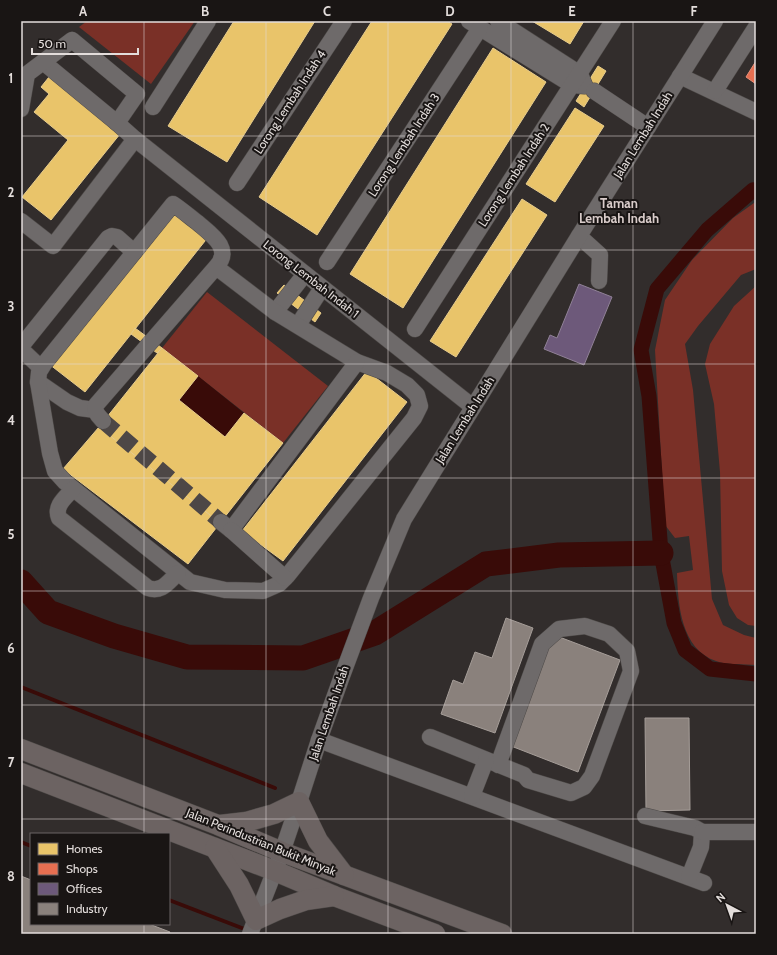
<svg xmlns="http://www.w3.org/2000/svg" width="777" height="955" font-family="Cabin,sans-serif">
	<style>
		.green { fill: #7a3027 }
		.water { fill: #390b08 }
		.homes { fill: #e9c46a; stroke: #e7cc8c }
		.shops { fill: #e76f51; stroke: #e6907a }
		.offices { fill: #6d597a; stroke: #908197 }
		.industry { fill: #8a817c; stroke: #a59d98 }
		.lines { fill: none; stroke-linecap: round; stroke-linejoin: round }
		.stream { stroke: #390b08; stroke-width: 4 }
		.canal { stroke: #390b08; stroke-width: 15 }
		.river { stroke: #390b08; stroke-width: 25 }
		.minor-tunnel { stroke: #4d4746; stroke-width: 16; stroke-dasharray: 16 8; stroke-linecap: butt }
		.minor-casing { stroke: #4e4a48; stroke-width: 17 }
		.major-casing { stroke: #4e4a48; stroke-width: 21 }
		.minor { stroke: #6e6a6a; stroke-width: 16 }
		.major { stroke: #6c6362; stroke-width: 20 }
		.grid { fill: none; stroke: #e3dddb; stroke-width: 1; stroke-opacity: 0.55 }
		.labels { text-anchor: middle; stroke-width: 4; stroke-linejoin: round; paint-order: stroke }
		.street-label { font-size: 12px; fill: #e3dddb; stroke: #191514 }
		.neighbourhood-label { font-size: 13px; font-weight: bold; fill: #d9ccca; stroke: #191514 }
		.neatline { fill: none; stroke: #e3dddb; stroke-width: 1.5 }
		.grid-label { font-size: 13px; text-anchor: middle; font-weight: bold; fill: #e3dddb }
	</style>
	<rect width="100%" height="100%" fill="#322d2c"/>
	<g class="green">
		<polygon points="87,21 195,21 151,84 79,27"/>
		<path d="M754 203 756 204V269L741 275 698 326 685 344 693 390 712 599 723 625 744 635 756 638V665C745 664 725 665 716 661 681 649 678 605 677 573L693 570 689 536 675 538 665 525 655 350 665 300 692 260 733 218Z"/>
		<polygon points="756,286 756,626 748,625 737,618 729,605 722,571 720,472 714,404 705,364 710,344 734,306"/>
		<polygon points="207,292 328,386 283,443 162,348"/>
	</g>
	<polygon class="water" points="198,376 244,413 225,437 179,400"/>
	<g class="homes">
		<polygon points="234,21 315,21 227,162 168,126"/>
		<polygon points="372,21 447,21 452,24 317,235 259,197"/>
		<polygon points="532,21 584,21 570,44"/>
		<polygon points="493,48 546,82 403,308 350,274"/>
		<polygon points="598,66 606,71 584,107 576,101"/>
		<polygon points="49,77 120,134 51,220 22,197 68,140 34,112 49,94 41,87"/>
		<polygon points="575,108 604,126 555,202 526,184"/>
		<polygon points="522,199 547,215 456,357 430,341"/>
		<polygon points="174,208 209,236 85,392 49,364"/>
		<polygon points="284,285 321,313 315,322 277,293"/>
		<polygon points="135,328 162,348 157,353 131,334"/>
		<polygon points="162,348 198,376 179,400 225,437 244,413 283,443 220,523 99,427"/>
		<polygon points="367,371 407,402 283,561 242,531"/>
		<polygon points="99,427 220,523 188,564 63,469"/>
	</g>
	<polygon class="shops" points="756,61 756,84 746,77"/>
	<polygon class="offices" points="579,284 612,297 584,365 544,349 550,335 557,338"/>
	<g class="industry">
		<polygon points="506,618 533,628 495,733 441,714 453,680 463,684 475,652 492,658"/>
		<polygon points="554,635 620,660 578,772 511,746"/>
		<polygon points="645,718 689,718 690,810 646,811"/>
		<polygon points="21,876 31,880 31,924 149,924 170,932 169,934 21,934"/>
	</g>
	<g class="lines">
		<g class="stream">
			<polyline points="21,687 275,788"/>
			<polyline points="21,842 31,846"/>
			<polyline points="169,900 247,930"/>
		</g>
		<polyline class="canal" points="756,192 753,190 707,230 657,289 641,350 649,396 661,553 674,623 685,650 710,669 756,674"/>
		<polyline class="river" points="21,582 48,612 114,636 187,657 303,658 375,633 486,564 559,555 661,553"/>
		<polyline class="minor-tunnel" points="103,421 221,522"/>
		<defs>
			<g id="minor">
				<polyline points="469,21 572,85 585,86 580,74 498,21"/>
				<polyline points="43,62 117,123 135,139 473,407"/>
				<polyline points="680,76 756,112"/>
				<polyline points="594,91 648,127"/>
				<polyline points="715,91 756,27"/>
				<polyline points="153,107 208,21"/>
				<polyline points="21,109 27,74 72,40 137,94 117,123"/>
				<polyline points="237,183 344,21"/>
				<polyline points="21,221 53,246 135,139"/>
				<polyline points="579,236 600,255 599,281"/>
				<polyline points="327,262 480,28"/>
				<polyline points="275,312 305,274"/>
				<polyline points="298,325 322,288"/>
				<polyline points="415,329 613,21"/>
				<polyline points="41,368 24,352 22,349 23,344 108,238 112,236 117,237 134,252"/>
				<polyline points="38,382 67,402 80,408 95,410"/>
				<path d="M103 421C99 416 94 413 96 405L216 267C233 249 212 235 198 223 190 217 182 210 173 204L44 364 39 372 38 382 50 453 55 471 65 482 190 582 225 590 263 591 279 584 288 575 414 418 420 406 417 395 407 385 387 373 357 362 275 312 216 267"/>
				<path d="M73 489C65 498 54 506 59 518L148 588C162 593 168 582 178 573"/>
				<polyline points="221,522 231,530 357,362"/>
				<polyline points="231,530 285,578"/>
				<polyline points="430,737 524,775 528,780 571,793 584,787 592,776 631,671 627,651 609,634 585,626 559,629 542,644 498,765"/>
				<polyline points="319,740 704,883"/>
				<polyline points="472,796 486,760"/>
				<polyline points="645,816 695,828 702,832 701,847 689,877"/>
				<polyline points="702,832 756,832"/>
				<polyline points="250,934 282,852 299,802 319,740 342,676 371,598 404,519 579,236 715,21"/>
			</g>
			<g id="major">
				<polyline points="21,749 218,825 282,852 502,934"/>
				<polyline points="21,773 275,871 334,896 435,934"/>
				<polyline points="220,825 246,822 274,814 299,802 318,841 344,875"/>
				<polyline points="215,848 239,885 256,920 280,909 306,900 334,896"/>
			</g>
		</defs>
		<use href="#minor" class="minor-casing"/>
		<use href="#major" class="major-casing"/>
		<use href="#minor" class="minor"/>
		<use href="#major" class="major"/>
	</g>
	<path class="grid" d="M144 21V834M266 21V934M388 21V934M511 21V934M633 21V934M21 136H756M21 250H756M21 364H756M21 478H756M21 591H756M21 705H756M21 819H756M144 924V934"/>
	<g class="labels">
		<g class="street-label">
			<text transform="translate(290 102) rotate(-57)" y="4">Lorong Lembah Indah 4</text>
			<text transform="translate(643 135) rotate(-58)" y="4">Jalan Lembah Indah</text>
			<text transform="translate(404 145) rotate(-57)" y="4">Lorong Lembah Indah 3</text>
			<text transform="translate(514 175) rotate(-57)" y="4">Lorong Lembah Indah 2</text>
			<text transform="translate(311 279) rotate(38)" y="4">Lorong Lembah Indah 1</text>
			<text transform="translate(465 420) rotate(-58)" y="4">Jalan Lembah Indah</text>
			<text transform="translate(329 713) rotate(-71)" y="4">Jalan Lembah Indah</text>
			<text transform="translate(261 842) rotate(22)" y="4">Jalan Perindustrian Bukit Minyak</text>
		</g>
		<g class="neighbourhood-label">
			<text x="619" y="208">Taman<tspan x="619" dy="15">Lembah Indah</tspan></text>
		</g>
	</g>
	<rect width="777" height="955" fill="none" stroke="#191514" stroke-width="44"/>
	<rect x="30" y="833" width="140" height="92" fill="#191514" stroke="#6a6564"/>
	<rect x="38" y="843" width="20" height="12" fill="#e9c46a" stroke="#6a6564"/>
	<text x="66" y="853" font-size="12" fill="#e3dddb">Homes</text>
	<rect x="38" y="863" width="20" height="12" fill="#e76f51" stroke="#6a6564"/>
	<text x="66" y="873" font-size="12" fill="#e3dddb">Shops</text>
	<rect x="38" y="883" width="20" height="12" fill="#6d597a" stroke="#6a6564"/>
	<text x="66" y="893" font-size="12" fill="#e3dddb">Offices</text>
	<rect x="38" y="903" width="20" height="12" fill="#8a817c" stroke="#6a6564"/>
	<text x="66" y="913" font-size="12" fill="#e3dddb">Industry</text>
	<g transform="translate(727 905) rotate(319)" stroke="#191514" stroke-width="3" paint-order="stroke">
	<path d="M0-3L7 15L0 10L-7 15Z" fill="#e3dddb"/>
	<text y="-6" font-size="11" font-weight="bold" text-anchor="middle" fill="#e3dddb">N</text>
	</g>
	<path d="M32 48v6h106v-6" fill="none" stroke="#e3dddb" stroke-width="2"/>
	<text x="38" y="48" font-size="12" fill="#e3dddb" stroke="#191514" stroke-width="3" paint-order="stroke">50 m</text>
	<rect x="22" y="22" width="733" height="911" class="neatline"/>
	<g class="grid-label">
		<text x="83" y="16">A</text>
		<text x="205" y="16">B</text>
		<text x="327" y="16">C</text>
		<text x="450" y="16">D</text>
		<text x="572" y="16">E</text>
		<text x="694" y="16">F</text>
		<text x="11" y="83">1</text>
		<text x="11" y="197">2</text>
		<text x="11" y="311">3</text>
		<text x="11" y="425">4</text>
		<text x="11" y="539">5</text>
		<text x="11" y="653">6</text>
		<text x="11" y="767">7</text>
		<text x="11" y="881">8</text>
	</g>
</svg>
